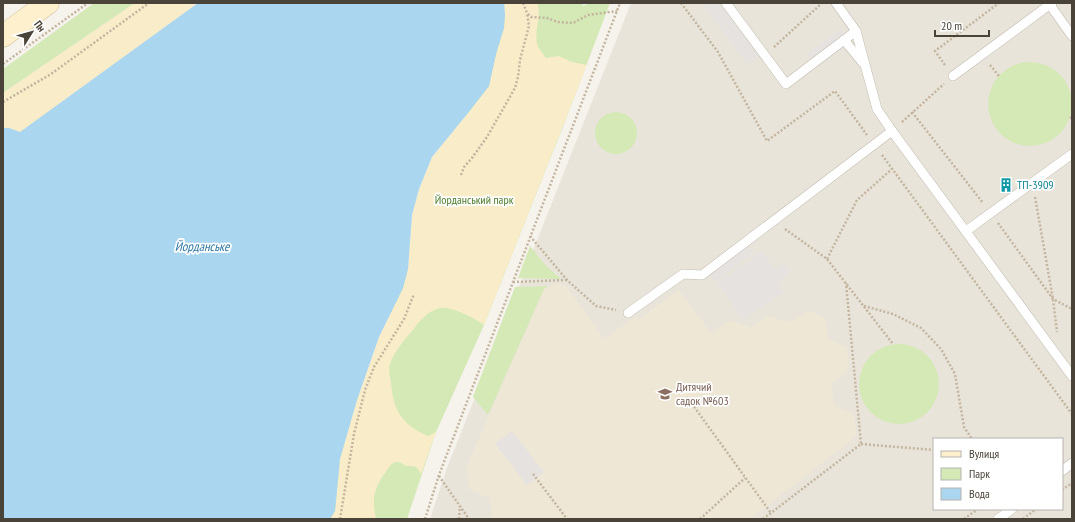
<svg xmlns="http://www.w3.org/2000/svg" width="1075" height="522" font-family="'PT Sans Narrow',sans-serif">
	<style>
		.residential { fill: #e9e4da; fill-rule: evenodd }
		.education { fill: #eee7d6 }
		.green { fill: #d4e9b6 }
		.sand { fill: #f8ecc9 }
		.parking { fill: #e5e2e0 }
		.water { fill: #aad6f0 }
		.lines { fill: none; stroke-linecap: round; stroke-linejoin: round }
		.lane-casing { stroke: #c1baae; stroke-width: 10 }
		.secondary-casing { stroke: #d5c49c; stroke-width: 23 }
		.path { stroke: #c3b59f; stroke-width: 2.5; stroke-dasharray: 2 2; stroke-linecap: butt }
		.lane { stroke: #fff; stroke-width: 9 }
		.secondary { stroke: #fef0cd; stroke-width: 22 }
		.labels { text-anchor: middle; stroke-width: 3.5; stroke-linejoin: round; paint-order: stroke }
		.culture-label { font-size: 12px; fill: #0d838f; stroke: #fff; text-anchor: start }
		.park-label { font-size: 12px; fill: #4d7d2c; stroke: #fff }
		.education-label { font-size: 12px; fill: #785e54; stroke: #fff; text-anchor: start }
		.water-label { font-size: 13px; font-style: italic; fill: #2f78a6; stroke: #fff }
	</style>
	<rect width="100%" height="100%" fill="#f6f2ec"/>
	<path class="residential" d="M631 3H1072V519H430L447 468ZM934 439H1062V509H934Z"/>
	<polygon class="education" points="558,283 566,286 604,339 637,316 639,319 679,290 712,334 730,320 751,328 768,316 790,322 809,311 825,318 828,339 847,348 849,369 831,384 834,405 854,415 857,436 750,519 492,519 490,498 470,490 466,468 544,289"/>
	<g class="green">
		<polygon points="94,3 135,3 3,93 3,69"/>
		<polygon points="504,3 582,3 583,6 590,3 610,3 564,124 484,325 436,432 407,519 330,519 340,459 357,400 505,14"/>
		<circle cx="1030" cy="104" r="42"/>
		<circle cx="616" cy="133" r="21"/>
		<polygon points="530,246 545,265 561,279 518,278"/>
		<polygon points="548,286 544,289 488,415 473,397 515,287"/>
		<circle cx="899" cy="384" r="40"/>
	</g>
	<g class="sand">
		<polygon points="135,3 198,3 20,133 9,128 3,128 3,93"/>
		<path d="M504 3H537C542 14 534 32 537 44 539 49 543 54 546 58L559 56 572 62 587 65 484 325C475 318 451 306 440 308 427 311 420 321 412 331 404 340 394 352 390 364 388 368 390 377 391 382 393 410 401 424 428 436L436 432 421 474C416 465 416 467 407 466 403 465 400 461 396 462 391 463 388 469 385 473 373 490 372 499 376 519H330L335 511 340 459 357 400 379 337 403 288 408 269 412 215 419 189 432 157 468 113 489 86 496 54 504 28 505 14Z"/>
	</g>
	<g class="parking">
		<polygon points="702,3 719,3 759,57 748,65"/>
		<polygon points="841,29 851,42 817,67 807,54"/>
		<polygon points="747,244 753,253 715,282 708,274"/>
		<polygon points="762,251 775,270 784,264 790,273 777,283 783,292 744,320 717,283"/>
		<polygon points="512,431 544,472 527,485 495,444"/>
	</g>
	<polygon class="water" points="198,3 504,3 505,14 504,28 496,54 489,86 468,113 432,157 419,189 412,215 408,269 403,288 379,337 357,400 340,459 335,511 330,519 3,519 3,128 9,128 20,132"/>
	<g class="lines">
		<defs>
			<g id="lane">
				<polyline points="726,3 786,84 856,31"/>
				<polyline points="836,3 856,31 877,109 892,131 1072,376"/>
				<polyline points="1050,5 1072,36"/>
				<polyline points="844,40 863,63"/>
				<polyline points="953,76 1052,3"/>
				<polyline points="966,231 1072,154"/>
				<polyline points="628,313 683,274 702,275 892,131"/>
				<polyline points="1062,471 1072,463"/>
				<polyline points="998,519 1012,509"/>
			</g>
			<polyline id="secondary" points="3,36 48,3"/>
		</defs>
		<use href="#lane" class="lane-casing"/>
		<use href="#secondary" class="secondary-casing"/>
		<g class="path">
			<polyline points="523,3 527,13 531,17 547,18 558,22 573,23 588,15 617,11"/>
			<polyline points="681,3 718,52 767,141 835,91 867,135"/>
			<polyline points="774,47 822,3"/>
			<polyline points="3,64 88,3"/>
			<polyline points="945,65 935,51 999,3"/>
			<polyline points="990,65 999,76"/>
			<polyline points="3,102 51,74 149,3"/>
			<polyline points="912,112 983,203"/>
			<polyline points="1070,117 1072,119"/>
			<polyline points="902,122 944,84"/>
			<polyline points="882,155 1072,414"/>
			<polyline points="461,175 464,167 472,158 487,137 515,88 518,77 520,60 529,26 527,13"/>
			<polyline points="1035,197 1053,299 1057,332"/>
			<polyline points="998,223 1053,299 1072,309"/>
			<polyline points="785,229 827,259 893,344"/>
			<polyline points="530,236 567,280 596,306 616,310"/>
			<polyline points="827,259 857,200 892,169"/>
			<polyline points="513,282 567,280"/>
			<polyline points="864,306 893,314 921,328 941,349 955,374 964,427 972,439"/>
			<polyline points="687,397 771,513"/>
			<polyline points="861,444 934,450"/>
			<polyline points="533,474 567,519"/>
			<polyline points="439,476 469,519"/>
			<polyline points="1062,490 1072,483"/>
			<polyline points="340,519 354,434 365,390 374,367 404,319 414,294"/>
			<polyline points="425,519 439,475 620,3"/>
			<polyline points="459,519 460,506"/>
			<polyline points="700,519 745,478"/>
			<polyline points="763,519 861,444 846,283"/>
			<polyline points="964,519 978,509"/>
			<polyline points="1023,519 1036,509"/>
		</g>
		<use href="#lane" class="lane"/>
		<use href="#secondary" class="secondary"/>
	</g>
	<defs>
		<symbol id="building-bare" viewBox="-9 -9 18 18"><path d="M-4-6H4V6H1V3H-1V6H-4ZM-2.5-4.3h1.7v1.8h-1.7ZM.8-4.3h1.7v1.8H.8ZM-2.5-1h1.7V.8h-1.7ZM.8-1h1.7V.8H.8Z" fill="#0f9aa8" stroke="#fff" stroke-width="2.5" paint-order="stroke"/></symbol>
		<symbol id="school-bare" viewBox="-9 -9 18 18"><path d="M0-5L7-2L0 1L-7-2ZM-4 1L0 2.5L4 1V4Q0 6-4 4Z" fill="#8d6e63" stroke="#fff" stroke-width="2.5" paint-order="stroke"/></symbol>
	</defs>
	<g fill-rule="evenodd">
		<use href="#building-bare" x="996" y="175" width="20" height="20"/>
		<use href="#school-bare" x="655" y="384" width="20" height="20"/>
	</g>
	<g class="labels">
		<g class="culture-label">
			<text x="1017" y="189">ТП-3909</text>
		</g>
		<g class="park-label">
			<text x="474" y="204">Йорданський парк</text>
		</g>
		<g class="education-label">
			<text x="676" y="391">Дитячий<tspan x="676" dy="14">садок №603</tspan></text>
		</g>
		<g class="water-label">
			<text x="202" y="251">Йорданське</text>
		</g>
	</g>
	<rect width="1075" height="522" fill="none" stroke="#4a4339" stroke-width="8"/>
	<rect x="933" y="438" width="130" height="72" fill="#ffffff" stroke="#b7b4b0"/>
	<rect x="941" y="451" width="20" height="6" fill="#fef0cd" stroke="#b7b4b0"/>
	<text x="969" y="458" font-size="12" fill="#4a4339">Вулиця</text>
	<rect x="941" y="468" width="20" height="12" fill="#d4e9b6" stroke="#b7b4b0"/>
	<text x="969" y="478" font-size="12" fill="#4a4339">Парк</text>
	<rect x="941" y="488" width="20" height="12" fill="#aad6f0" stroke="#b7b4b0"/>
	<text x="969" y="498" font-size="12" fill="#4a4339">Вода</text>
	<g transform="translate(32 32) rotate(53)" stroke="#ffffff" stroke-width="3" paint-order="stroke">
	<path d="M0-3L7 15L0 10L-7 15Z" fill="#4a4339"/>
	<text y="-6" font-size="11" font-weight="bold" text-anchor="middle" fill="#4a4339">Пн</text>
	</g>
	<path d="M935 30v6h54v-6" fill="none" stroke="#4a4339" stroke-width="2"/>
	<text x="941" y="30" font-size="12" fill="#4a4339" stroke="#ffffff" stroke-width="3" paint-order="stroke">20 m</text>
</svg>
